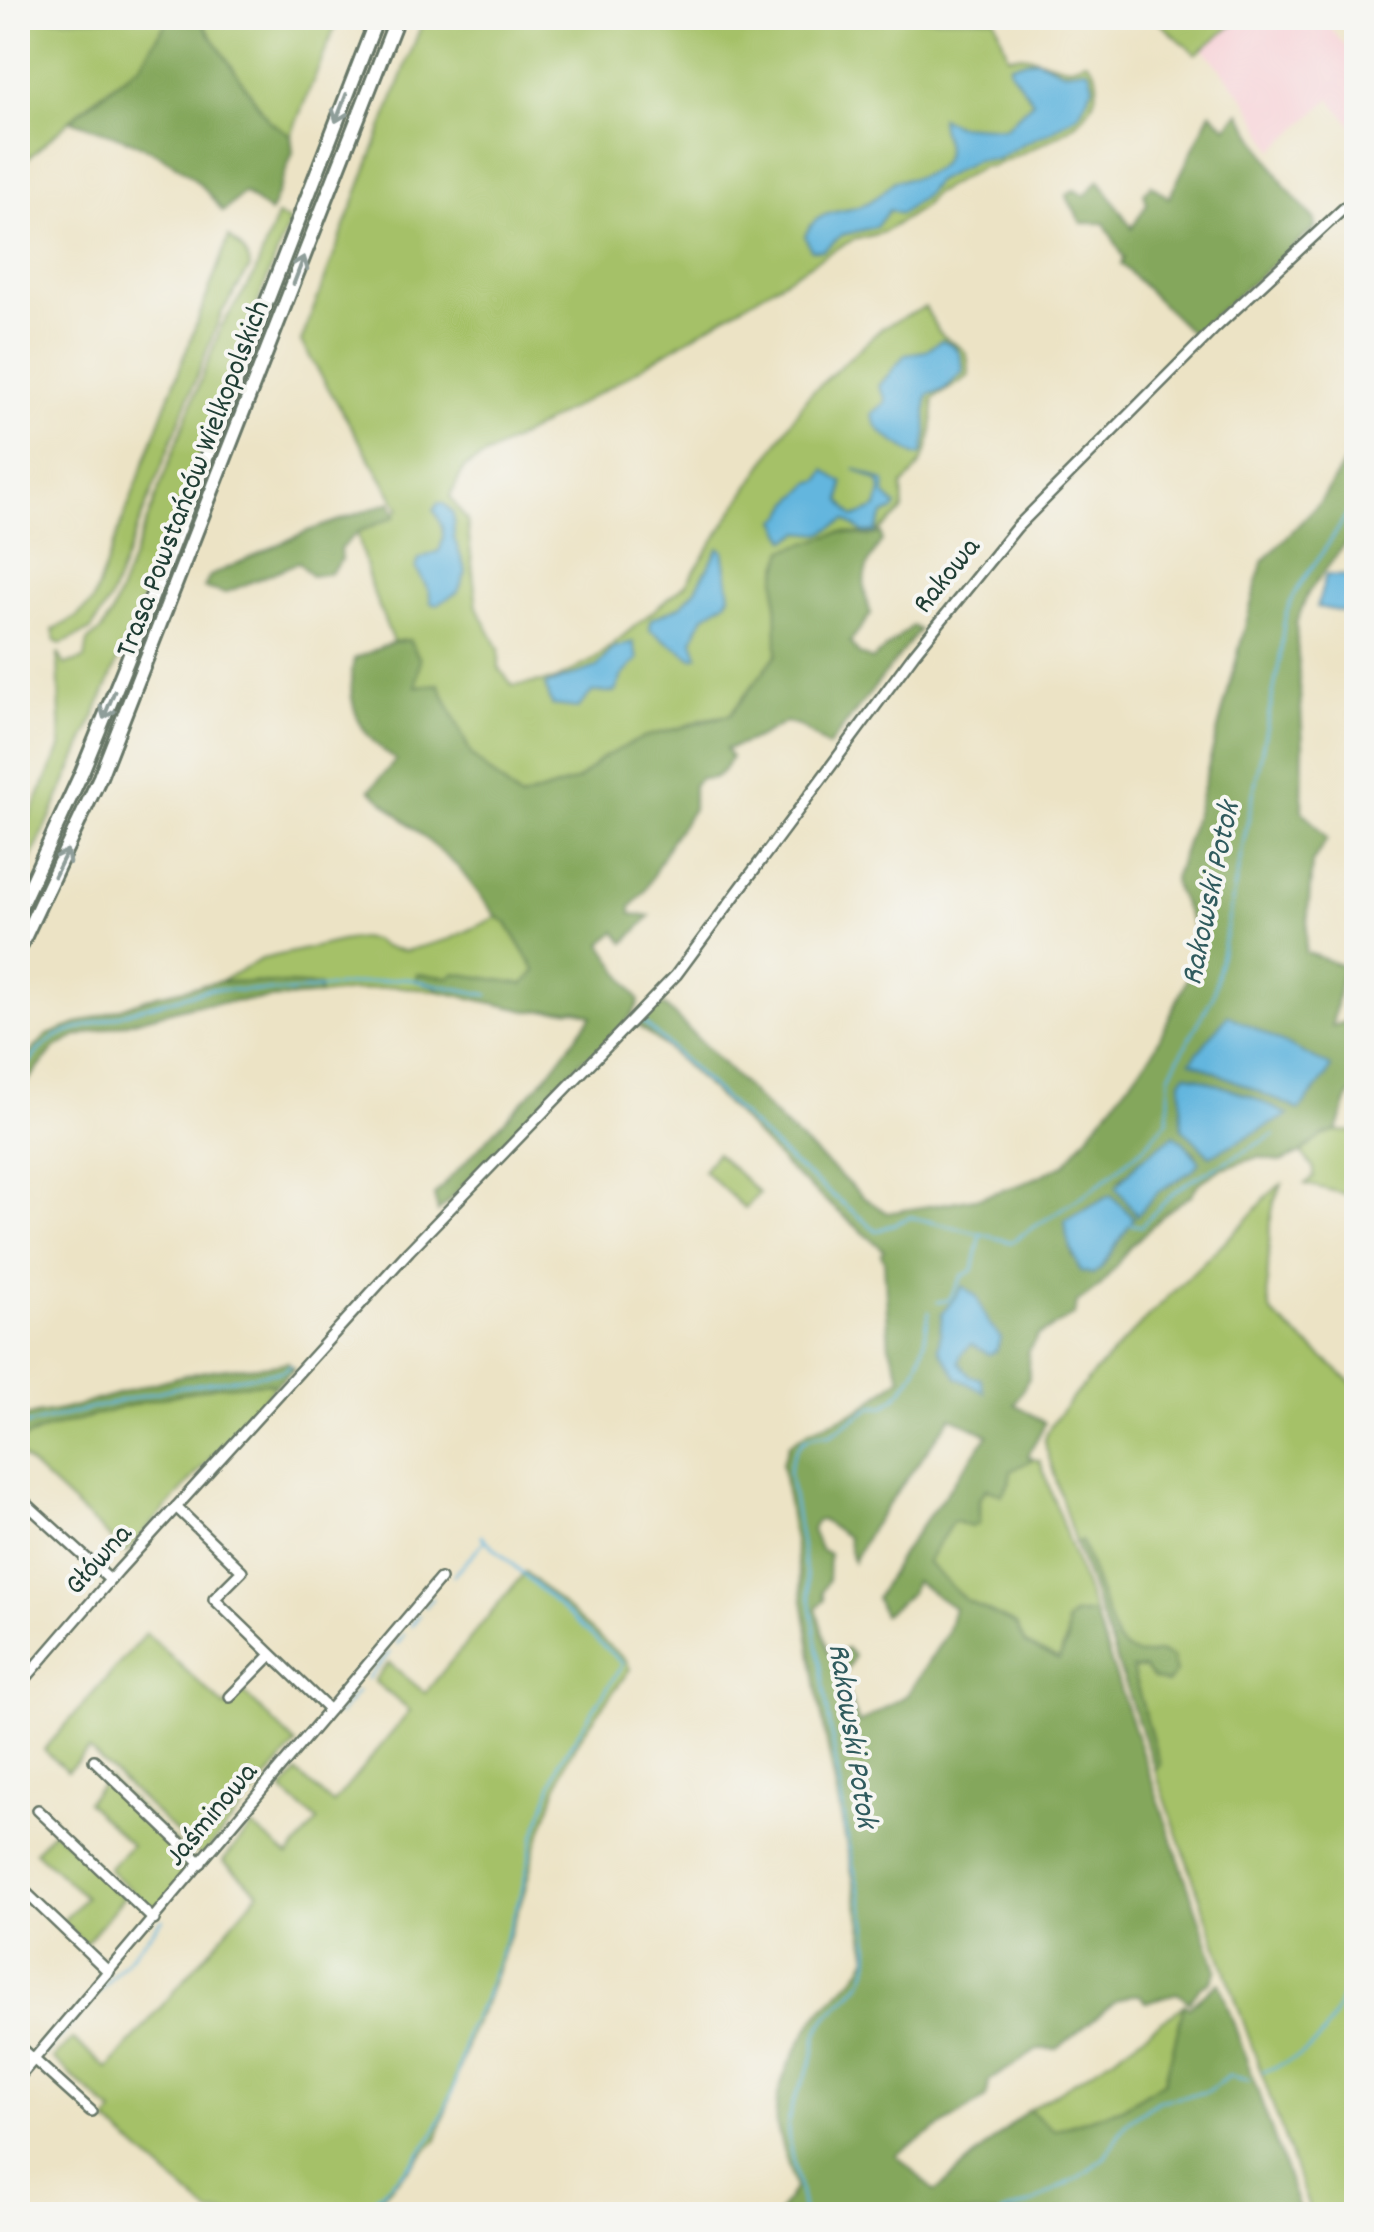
<svg xmlns="http://www.w3.org/2000/svg" width="1374" height="2232" font-family="Dekko,sans-serif">
	<style>
		.built { fill: #f7cfd5 }
		.green { fill: #a5c168; stroke: #627f4e; stroke-width: 2.5 }
		.forest { fill: #84a75c; stroke: #527248; stroke-width: 2.5; fill-rule: evenodd }
		.water { fill: #63b6de; stroke: #417a89; stroke-width: 2.5 }
		.lines { fill: none; stroke-linecap: round; stroke-linejoin: round }
		.stream { stroke: #63b6de; stroke-width: 2.5 }
		.minor-casing { stroke: #677767; stroke-width: 14 }
		.highway-casing { stroke: #677767; stroke-width: 18 }
		.minor { stroke: #fff; stroke-width: 9 }
		.highway { stroke: #fff; stroke-width: 12 }
		.oneway { stroke: #8f9e9a }
		.labels { text-anchor: middle; stroke-width: 8; stroke-linejoin: round; paint-order: stroke }
		.street-label { font-size: 30px; fill: #1f3d34; stroke: #f6f6f2 }
		.water-label { font-size: 32px; font-style: italic; fill: #305b5e; stroke: #f6f6f2 }
	</style>
	<rect width="100%" height="100%" fill="#f6f6f2"/>
	<filter id="ink" filterUnits="userSpaceOnUse"><feTurbulence type="fractalNoise" baseFrequency=".01" numOctaves="2"/><feDisplacementMap in="SourceGraphic" scale="20" xChannelSelector="R" yChannelSelector="G"/><feConvolveMatrix kernelMatrix="1 2 1 2 8 2 1 2 1" color-interpolation-filters="sRGB"/></filter>
	<filter id="wash" filterUnits="userSpaceOnUse"><feTurbulence type="fractalNoise" baseFrequency=".0048" numOctaves="4" result="noise"/><feDisplacementMap in="SourceGraphic" scale="40" xChannelSelector="R" yChannelSelector="G"/><feGaussianBlur stdDeviation="2.25" result="paint"/><feColorMatrix in="noise" values="0 0 0 0 0 0 0 0 0 0 0 0 0 0 0 0 0 1.4 0 .05"/><feComposite in="paint" operator="in"/></filter>
	<g filter="url(#wash)">
		<rect width="100%" height="100%" fill="#ece3c5"/>
		<polygon class="built" points="1244,18 1322,18 1356,59 1356,130 1330,99 1274,150 1247,101 1204,49"/>
		<g class="green">
			<polygon points="18,18 169,18 141,64 94,99 18,167"/>
			<polygon points="199,18 339,18 291,135 269,121"/>
			<path d="M424 18H995L1008 56C1031 51 1048 66 1069 66 1075 66 1080 62 1086 61 1107 77 1095 107 1077 122 1060 138 1014 156 991 167L983 166 932 195 923 207 884 232 853 240 830 252 606 389 464 468 450 497 467 521 477 607 499 649V668L513 686 555 680 595 659 686 584 807 397 882 328 925 307C930 315 936 331 943 336 963 351 969 345 969 376L933 399C935 434 929 462 902 486L903 510C877 534 878 538 841 532L778 628 777 654 730 715 703 719 603 758 578 780 520 799 472 756 439 684 416 687 409 640 393 642 371 587 356 528 400 509 301 342Z"/>
			<polygon points="1154,18 1242,18 1196,54"/>
			<path d="M277 216 290 221C202 443 121 671 18 887V843L61 748 58 653 65 665 85 659 88 641 101 631 111 615 221 327 254 276Z"/>
			<path d="M229 237C239 246 249 254 250 268L222 312 109 601 91 630 61 644 56 642 53 630 75 618 92 603Z"/>
			<polygon points="497,917 506,922 536,971 525,985 417,975 436,986 438,991 394,986 319,995 318,986 221,981 262,959 341,941 360,938 373,940 384,947 405,951 450,939"/>
			<polygon points="1337,1131 1356,1132 1356,1197 1305,1184 1314,1177 1314,1169 1301,1153 1322,1136"/>
			<polygon points="716,1153 759,1193 745,1209 703,1170"/>
			<path d="M1282 1184 1274 1202 1270 1223 1267 1292 1271 1313 1356 1386V2214H1311L1155 1770 1160 1765 1133 1676 1132 1668H1144L1145 1657 1126 1652 1116 1640 1081 1542 1075 1543 1044 1441C1048 1409 1212 1254 1245 1222 1257 1210 1268 1192 1282 1184Z"/>
			<polygon points="271,1383 274,1387 126,1553 18,1453 18,1441 46,1429 141,1402 216,1386"/>
			<polygon points="1033,1459 1040,1461 1094,1613 1074,1615 1059,1661 1025,1644 1016,1625 964,1599 927,1562 953,1520 971,1527 979,1523 979,1499 987,1488 993,1490 1009,1483 1010,1471"/>
			<polygon points="525,1572 625,1660 630,1669 576,1743 566,1762 536,1846 524,1893 485,2003 471,2030 437,2139 365,2214 211,2214 107,2122 113,2113 53,2059 72,2039 108,2069 259,1892 223,1861 252,1826 288,1856 318,1821 282,1791 297,1773 333,1804 410,1711 374,1681 389,1663 425,1693"/>
			<polygon points="146,1633 225,1707 241,1690 296,1744 202,1857 89,1750 67,1771 44,1750"/>
			<polygon points="108,1778 197,1863 155,1913 108,1869 131,1845 86,1802"/>
			<polygon points="54,1830 124,1897 85,1944 62,1922 85,1897 35,1851"/>
			<polygon points="1184,2005 1165,2081 1122,2108 1054,2130 1028,2110 1114,2057"/>
		</g>
		<g class="forest">
			<path d="M169 18H199L269 121 291 135 293 152 270 213 244 193 223 212C182 154 135 142 70 120L141 64Z"/>
			<polygon points="1211,112 1226,127 1240,112 1284,185 1315,220 1315,228 1192,334 1121,264 1124,258 1104,223 1081,223 1066,195 1074,190 1085,196 1099,180 1132,228 1147,204 1144,193 1151,185 1169,198"/>
			<path d="M1356 444V511L1345 544 1308 593 1296 623 1303 744 1302 810 1327 839 1312 863 1305 952 1343 966 1332 1026 1356 1019V1088L1349 1096 1337 1131 1322 1136 1301 1153 1280 1162 1259 1157 1222 1168 1198 1184 1191 1195 1165 1213 1130 1247 1101 1285 1077 1303 1074 1315 1038 1336 1028 1352 1029 1377 1015 1404 1045 1423 1028 1456 1033 1459 1011 1471 1009 1483 1002 1495 987 1488 979 1499V1523L971 1527 953 1521 927 1562 964 1599 1016 1625 1025 1644 1059 1660 1067 1642V1621L1074 1615 1094 1613 1217 1970 1211 1981 1200 1987 1189 2002 1177 1993 1146 2002 1140 1995H1131L1116 2001 1057 2049H1039L989 2081C988 2086 988 2092 986 2097 982 2103 910 2145 896 2155L935 2192 1028 2110 1054 2130 1122 2108 1165 2081 1184 2005 1189 2007 1219 1982 1301 2214H778L795 2188C778 2129 763 2112 794 2055 802 2041 808 2025 818 2014 835 1994 858 1980 868 1956L818 1696 782 1464 789 1444 811 1430 860 1410 901 1377 889 1345 884 1260 881 1254 884 1250 790 1171 734 1112 667 1048 637 1025 657 1006H665L786 1127 863 1197 887 1213 981 1197 1022 1184 1064 1165 1153 1052 1202 947 1173 882 1196 813 1262 563 1321 501ZM1174 1136 1194 1152 1199 1162 1193 1170 1158 1192 1119 1180ZM1107 1196 1133 1219 1101 1268 1092 1274 1073 1257 1065 1221ZM951 1417 988 1435 904 1550 876 1598 883 1615 911 1593 915 1581 954 1608 947 1633 907 1695 859 1723 842 1679 854 1656 846 1648 835 1658 829 1655 816 1608 824 1600 822 1592 828 1580 829 1554 820 1549 812 1530 816 1521 821 1520 847 1537 853 1562 869 1531Z"/>
			<polygon points="391,502 396,516 358,532 340,549 341,560 330,573 311,576 299,562 225,593 204,588 210,576 308,531"/>
			<path d="M841 532 868 536 881 533 882 541C863 567 859 583 871 614L850 642 859 654 872 660 912 626 919 630 828 747 801 727 786 722C770 732 744 745 726 749L731 757C725 771 717 782 700 778L693 785V809L671 840 645 891 631 907V914L650 916 625 943 616 931 602 944 639 1001C635 1017 598 1053 582 1060L438 1212 434 1195 545 1078 592 1016 577 1010 528 1011 438 991 435 986 416 981 417 974 449 977 455 973 524 984 536 971 506 922 497 917 458 867 370 790 396 760C359 736 344 702 354 659L393 642 409 640 420 659 416 686 439 684 472 756 520 799 578 780 602 758 644 737 730 715 777 654 776 578 784 550Z"/>
			<polygon points="221,981 319,986 319,995 193,1005 78,1036 55,1048 18,1093 18,1066 47,1035 157,995"/>
			<path d="M288 1362 294 1369 274 1387 271 1383 216 1386 142 1402 46 1429 18 1441V1421C35 1411 50 1414 69 1408 121 1394 173 1374 227 1368 250 1366 264 1368 288 1362Z"/>
			<path d="M1081 1541 1116 1640C1129 1655 1140 1658 1159 1652L1172 1658 1176 1672 1167 1683 1153 1679 1144 1668 1132 1669 1160 1765 1155 1770 1075 1543Z"/>
		</g>
		<g class="water">
			<path d="M1036 59 1063 71 1085 68 1090 73 1093 86 1079 113 1052 131 1020 145 997 159 976 160 935 182 924 196 900 214 889 210 876 227 842 235 823 250H811L805 236C816 208 840 214 861 206 874 200 884 192 894 181 915 179 952 172 945 142 943 133 940 127 940 118L956 125 1005 128 1033 101 1010 70V64Z"/>
			<path d="M941 340C957 344 963 356 963 372L944 390 928 395C922 417 933 429 921 455H914C899 443 875 435 872 413L885 404 886 399 879 386 906 354 925 351Z"/>
			<path d="M854 468 885 482V495L896 506 894 510 883 515 875 532 864 533 846 520 821 534 801 532 787 540 777 520C786 515 785 512 790 504 796 495 805 492 810 483L820 480 825 470 843 483 841 501 854 517 877 508 881 490 879 482Z"/>
			<path d="M438 503 444 504 453 514 454 538 466 572 458 592 437 605 431 603 429 591 416 568 419 559 439 551C447 535 442 524 434 510Z"/>
			<polygon points="719,548 723,550 730,595 726,601 704,616 698,627 693,640 698,656 693,658 650,630 651,619 681,606 696,589"/>
			<polygon points="1326,575 1356,576 1355,614 1317,607"/>
			<polygon points="633,642 638,659 622,676 615,692 592,692 578,708 552,705 545,685 597,667 613,648"/>
			<polygon points="1228,1015 1331,1067 1326,1077 1299,1110 1191,1061"/>
			<polygon points="1186,1073 1252,1097 1288,1115 1210,1156 1182,1128 1181,1080"/>
			<polygon points="1174,1135 1182,1140 1200,1162 1193,1170 1158,1192 1137,1215 1116,1187 1139,1161"/>
			<polygon points="1111,1195 1134,1218 1101,1268 1093,1274 1080,1271 1067,1238 1065,1221"/>
			<polygon points="963,1286 977,1297 987,1321 1001,1338 996,1351 989,1354 971,1344 961,1354 959,1362 970,1376 981,1379 984,1392 958,1378 939,1349 942,1314"/>
		</g>
		<g class="lines">
			<g class="stream">
				<polyline points="1347,18 1356,26"/>
				<polyline points="640,1019 792,1163 877,1231 911,1217 980,1234"/>
				<polyline points="18,1078 39,1050 57,1036 141,1008 210,989 291,992 403,978 488,995"/>
				<polyline points="1130,1224 1141,1226 1172,1194 1190,1181 1274,1135"/>
				<polyline points="18,1268 25,1271"/>
				<path d="M938 1302 949 1300 963 1276 973 1270 981 1234 1011 1242 1093 1189 1145 1146 1168 1120 1170 1074 1213 996 1280 659C1282 644 1282 625 1287 611 1304 568 1342 537 1356 492"/>
				<polyline points="18,1427 173,1388 283,1371 291,1365"/>
				<polyline points="453,1576 485,1540"/>
				<polyline points="425,1607 432,1598"/>
				<polyline points="411,1626 419,1615"/>
				<polyline points="397,1644 404,1634"/>
				<polyline points="367,1679 390,1652"/>
				<polyline points="338,1715 357,1692"/>
				<polyline points="44,2054 163,1919"/>
				<path d="M1263 2072C1274 2067 1288 2062 1299 2056 1340 2033 1345 1980 1356 1939"/>
				<polyline points="359,2214 414,2161 434,2134 453,2089 467,2030 483,2001 521,1894 534,1837 560,1761 623,1664 481,1536"/>
				<path d="M803 2214C801 2187 790 2160 788 2132 786 2107 804 2083 812 2061 816 2052 814 2041 818 2032 830 2002 866 1995 869 1960 872 1919 854 1880 848 1841 829 1718 810 1595 789 1472 792 1448 803 1432 830 1435L873 1406H885C921 1377 922 1355 929 1312"/>
				<polyline points="1001,2214 1033,2203 1089,2171 1105,2157 1126,2123 1158,2100 1206,2092 1229,2076 1249,2080"/>
			</g>
		</g>
	</g>
	<g filter="url(#ink)">
		<g class="lines">
			<defs>
				<g id="minor">
					<polyline points="18,1496 110,1580"/>
					<polyline points="176,1507 242,1571 214,1599 329,1710"/>
					<polyline points="18,1687 118,1571 409,1251 676,975 914,654 1017,527 1215,328 1356,197"/>
					<polyline points="230,1697 271,1655"/>
					<polyline points="94,1760 201,1863"/>
					<polyline points="38,1810 154,1920"/>
					<polyline points="18,1885 109,1972"/>
					<polyline points="18,2045 91,2111"/>
					<polyline points="18,2078 440,1579"/>
				</g>
				<g id="highway">
					<polyline points="18,911 82,772 126,664 377,18"/>
					<polyline points="18,951 100,777 397,18"/>
				</g>
			</defs>
			<use href="#minor" class="minor-casing"/>
			<use href="#highway" class="highway-casing"/>
			<use href="#minor" class="minor"/>
			<use href="#highway" class="highway"/>
		</g>
		<defs><path id="oneway-shaft" d="M-6 0H5M1.5-3L5.5 0L1.5 3" fill="none" stroke-width="1.6" stroke-linecap="round" stroke-linejoin="round" transform="scale(2.5)"/></defs>
		<g class="oneway">
			<use href="#oneway-shaft" transform="translate(341 108) rotate(111)"/>
			<use href="#oneway-shaft" transform="translate(299 270) rotate(-69)"/>
			<use href="#oneway-shaft" transform="translate(109 705) rotate(112)"/>
			<use href="#oneway-shaft" transform="translate(61 863) rotate(-64)"/>
		</g>
	</g>
	<g class="labels">
		<g class="street-label">
			<text transform="translate(191 478) rotate(-69)" y="10">Trasa Powstańców Wielkopolskich</text>
			<text transform="translate(945 574) rotate(-51)" y="10">Rakowa</text>
			<text transform="translate(97 1558) rotate(-48)" y="10">Główna</text>
			<text transform="translate(210 1813) rotate(-50)" y="10">Jaśminowa</text>
		</g>
		<g class="water-label">
			<text transform="translate(1208 893) rotate(-78)" y="11">Rakowski Potok</text>
			<text transform="translate(855 1735) rotate(81)" y="11">Rakowski Potok</text>
		</g>
	</g>
	<rect width="1374" height="2232" fill="none" stroke="#f6f6f2" stroke-width="60"/>
</svg>
